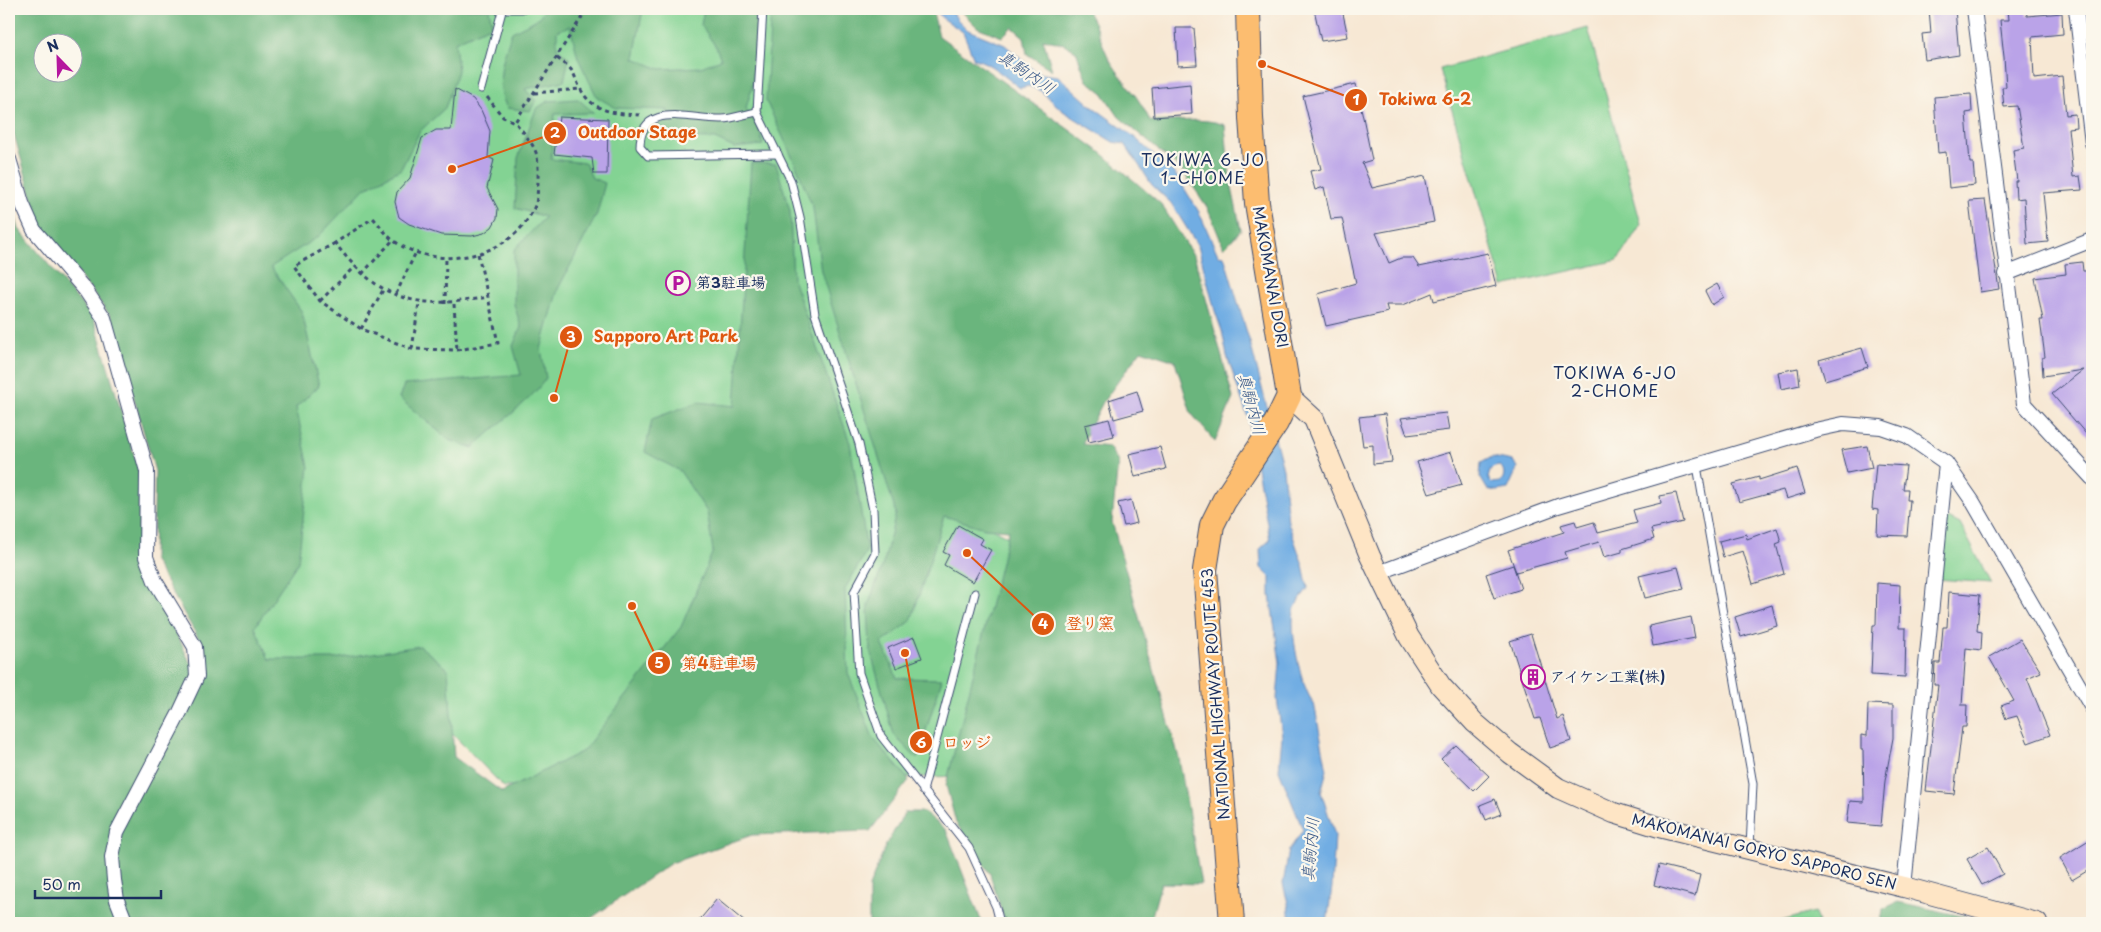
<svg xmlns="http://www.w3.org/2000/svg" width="2101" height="932" font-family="'Playpen Sans','Klee One',sans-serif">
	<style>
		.green { fill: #83d393; stroke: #4f8178 }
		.forest { fill: #6ab57d; stroke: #42726e; fill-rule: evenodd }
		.water { fill: #71ade3; stroke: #466ea0; fill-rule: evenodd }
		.building { fill: #baa3e8 }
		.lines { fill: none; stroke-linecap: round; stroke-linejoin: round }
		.service-casing { stroke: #3c4b70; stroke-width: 9 }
		.minor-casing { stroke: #3c4b70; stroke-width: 16 }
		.secondary-casing { stroke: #3c4b70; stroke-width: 22 }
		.trunk-casing { stroke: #3c4b70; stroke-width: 26 }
		.path { stroke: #3c4b70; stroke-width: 3; stroke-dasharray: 4 4; stroke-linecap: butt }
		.service { stroke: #fff; stroke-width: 7 }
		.minor { stroke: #fff; stroke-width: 14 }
		.secondary { stroke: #fee5c5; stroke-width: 20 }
		.trunk { stroke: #fcbd6f; stroke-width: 24 }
		.labels { text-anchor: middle; stroke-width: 4.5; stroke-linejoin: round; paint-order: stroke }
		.street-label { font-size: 15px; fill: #1b2f5e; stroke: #fbf7ec }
		.poi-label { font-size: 15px; font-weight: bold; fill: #1b2f5e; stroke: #fbf7ec; text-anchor: start }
		.water-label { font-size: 16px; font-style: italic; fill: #355586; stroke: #fbf7ec }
		.neighbourhood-label { font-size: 16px; letter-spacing: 1px; fill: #1b2f5e; stroke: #fbf7ec }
		.leader { fill: none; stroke: #de5710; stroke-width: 2 }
		.callout-dot { fill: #de5710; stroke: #fbf7ec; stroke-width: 2 }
		.mark-label { font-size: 15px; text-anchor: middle; font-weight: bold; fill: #fff }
		.callout-label { font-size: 16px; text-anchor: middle; font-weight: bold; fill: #de5710; stroke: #fbf7ec; stroke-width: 4.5; stroke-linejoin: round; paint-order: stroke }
	</style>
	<rect width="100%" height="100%" fill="#fbf7ec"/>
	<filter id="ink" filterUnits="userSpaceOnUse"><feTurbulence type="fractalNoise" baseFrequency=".02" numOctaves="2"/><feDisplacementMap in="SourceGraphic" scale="10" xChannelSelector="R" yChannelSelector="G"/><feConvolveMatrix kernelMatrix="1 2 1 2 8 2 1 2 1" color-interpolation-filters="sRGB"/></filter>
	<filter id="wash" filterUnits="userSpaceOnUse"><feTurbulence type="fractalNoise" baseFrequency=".0096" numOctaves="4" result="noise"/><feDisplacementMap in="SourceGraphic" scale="20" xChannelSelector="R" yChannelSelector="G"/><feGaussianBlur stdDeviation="1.12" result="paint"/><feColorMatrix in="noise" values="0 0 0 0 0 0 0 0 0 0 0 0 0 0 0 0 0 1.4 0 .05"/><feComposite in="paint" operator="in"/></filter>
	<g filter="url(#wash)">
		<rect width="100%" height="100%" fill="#f7e8d4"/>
		<g class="green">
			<polygon points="107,9 777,9 909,484 1012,539 965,776 504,787 429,710 232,666"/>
			<polygon points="1588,28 1641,224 1618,260 1503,286 1440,69"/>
			<polygon points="1948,518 1960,524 1991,583 1936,579 1937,533"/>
			<polygon points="1814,912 1819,923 1775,923"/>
		</g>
		<g class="forest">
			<path d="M9 9H489L492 25 455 42 458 71 445 108 420 131 401 169 364 189 319 236 271 267 302 312 319 386 296 407 309 467 298 562 255 627 269 659H333L420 646 448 669 454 757 502 792 583 751 681 627 713 551 707 512 680 471 645 452 652 419 698 402 735 406 751 163 776 164 790 211 793 279 850 443 867 550 845 589 848 673 873 738 909 780 870 831 752 835 671 863 584 923H9V193L19 229 94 319 139 472V555L190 662 206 666 205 650 153 559 155 471 110 315 40 225 9 117ZM42 42H72V72H42Z"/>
			<path d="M546 9H643L634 58 660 69 701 67 721 59 716 47 701 25 704 9H752L757 24 752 87 746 108 760 131 763 145 734 148 715 139 661 138 657 129 668 110 616 108 597 97 578 58 570 26 557 31V48L569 58 564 81 525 89 536 101 530 111 507 108C494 84 503 56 512 32L537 19Z"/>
			<polygon points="771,9 932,9 939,36 1103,154 1161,204 1195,258 1233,398 1215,442 1191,413 1175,361 1141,350 1103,402 1082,444 1109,447 1118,462 1112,522 1179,758 1201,884 1161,883 1150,923 1005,923 990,874 956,823 946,785 1009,530 985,528 944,516 911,621 882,643 897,678 942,679 917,759 894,735 870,650 868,606 885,558 896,513 821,271 813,208 796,165 766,101"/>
			<path d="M959 9H1086C1098 25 1101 45 1111 62 1124 82 1140 98 1150 121 1175 123 1202 116 1225 125L1230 179 1241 230 1224 248 1207 207 1182 170 1119 117 1101 91 1087 81 1076 51 1064 44 1043 39 1052 70 1027 54 1024 37 1012 27 1002 37 977 27Z"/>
			<path d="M578 99 594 113 555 114 551 159 585 163 592 178 605 183 597 214 558 289 541 349 546 378C529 404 496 424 473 448L449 440 399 398 404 385 521 375 513 346 521 327 514 304V250L545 217 515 208 518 158 536 109 548 101Z"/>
			<polygon points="905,812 924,812 946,830 982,923 869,923 869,887 885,847"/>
			<polygon points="1898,902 1994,923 1881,923 1883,909"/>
		</g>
		<g class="water">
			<path d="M936 9H951L957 19 968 30 1005 45 1037 73 1058 76 1089 104 1133 136 1176 175 1199 212 1218 255 1224 256 1251 346 1283 469 1288 522 1303 565 1308 588C1304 594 1298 601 1295 608 1288 626 1301 690 1314 703L1327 770 1321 792 1335 835 1332 887 1327 923H1290L1288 903 1283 884 1289 850 1303 830 1279 770 1282 736 1277 698 1280 663 1270 595V577L1261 568 1260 549 1270 540 1248 418 1227 356 1222 331 1215 311 1198 246 1171 203 1152 185 1125 144 1113 142 1063 111 1041 91 1029 86 1020 88C1007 79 989 61 974 59L963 32 941 17Z"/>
			<path d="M1492 457 1513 461 1518 467 1508 489 1496 491 1487 489 1480 477 1481 463ZM1500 466C1505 469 1505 478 1501 482L1492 483 1488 478 1490 471 1494 467Z"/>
		</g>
		<g id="blocks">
			<g class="building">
				<polygon points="1314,9 1342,9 1348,37 1321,41"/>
				<polygon points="1929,9 1955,9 1959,55 1925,60 1922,34 1931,33"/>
				<polygon points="2008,9 2026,9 2027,16 2062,13 2063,34 2032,37 2034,79 2062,76 2066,115 2075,114 2076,127 2068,128 2073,177 2080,176 2082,190 2043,193 2048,242 2027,244 2024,198 2016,199 2015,181 2017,181 2013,150 2024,148 2017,106 2004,107 2002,87 2006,87 2004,57 2000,20 2009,20"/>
				<polygon points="1176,28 1194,28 1197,65 1178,66"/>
				<polygon points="1190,84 1192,114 1154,117 1152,88"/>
				<polygon points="1356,84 1372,160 1362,163 1372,188 1425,176 1434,222 1376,233 1389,263 1401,258 1413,258 1419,267 1488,253 1496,286 1434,301 1432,293 1403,305 1386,305 1388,312 1326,326 1318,294 1356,283 1342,218 1331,219 1324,187 1315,190 1310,171 1321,169 1303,96"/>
				<polygon points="455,89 473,99 481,110 490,131 488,157 494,160 487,188 498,209 497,218 492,227 484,233 472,236 441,235 409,224 399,217 395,202 397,192 410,178 422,138 436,130 451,130"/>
				<polygon points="1971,94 1972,112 1966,113 1970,163 1973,163 1975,185 1949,188 1946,152 1938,153 1934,97"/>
				<polygon points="559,117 608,119 607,174 594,174 592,158 554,154"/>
				<polygon points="1985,200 1999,289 1980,292 1969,201"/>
				<polygon points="2082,262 2083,271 2092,271 2092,441 2052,394 2083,370 2043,376 2042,358 2045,357 2040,320 2043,320 2035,278 2066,274 2065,264"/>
				<polygon points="1717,284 1724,297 1712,305 1705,291"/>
				<polygon points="1862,348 1868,367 1825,380 1819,360"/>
				<polygon points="1798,368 1800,385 1781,389 1778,372"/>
				<polygon points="1137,391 1143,411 1114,419 1109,400"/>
				<polygon points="1446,413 1449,430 1407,435 1401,418"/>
				<polygon points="1385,414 1392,462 1373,464 1373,445 1363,446 1359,417"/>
				<polygon points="1109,419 1114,436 1089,442 1085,425"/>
				<polygon points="1867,446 1872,468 1847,473 1841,450"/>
				<polygon points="1160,447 1166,469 1135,477 1129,454"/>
				<polygon points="1451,452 1462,485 1429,494 1417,462"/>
				<polygon points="1876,464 1906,466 1903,489 1908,489 1907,500 1910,500 1907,536 1877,535 1878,510 1872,509"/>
				<polygon points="1797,468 1805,493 1786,499 1783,490 1739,502 1733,484 1759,477 1759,480"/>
				<polygon points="1676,493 1683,522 1651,529 1654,539 1622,549 1622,552 1604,557 1599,542 1565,552 1567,558 1516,572 1508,550 1564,532 1561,525 1575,521 1577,527 1594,522 1598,533 1637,523 1633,510 1661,503 1660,496"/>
				<polygon points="1131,500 1137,523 1124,526 1118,503"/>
				<polygon points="958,525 983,539 980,544 991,550 973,582 944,565 949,555 943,552"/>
				<polygon points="1777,528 1781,542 1776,544 1784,574 1753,584 1743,551 1723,557 1719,541 1746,534 1747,539"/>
				<polygon points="1513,565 1521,589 1494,598 1486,574"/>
				<polygon points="1678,567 1684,589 1645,598 1639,576"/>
				<polygon points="1877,583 1900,585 1899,628 1906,628 1905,677 1871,675 1873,625 1876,625"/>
				<polygon points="1949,592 1980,595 1977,631 1982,632 1981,650 1966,648 1962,705 1967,705 1966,727 1962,727 1954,794 1926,791 1938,685 1934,685 1935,663 1940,663 1943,627 1947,627"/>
				<polygon points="1772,605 1777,626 1741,637 1735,617"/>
				<polygon points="1691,617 1695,638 1653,646 1649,626"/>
				<polygon points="1531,634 1557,719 1563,716 1571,741 1550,748 1540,718 1535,719 1510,641"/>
				<polygon points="914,637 922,658 896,668 888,648"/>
				<polygon points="2020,639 2041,672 2027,678 2050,735 2028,743 2017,716 2006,719 2001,706 2014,701 1989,657"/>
				<polygon points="1868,704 1893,705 1893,738 1885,781 1881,826 1847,823 1850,801 1864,802 1863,750 1861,750 1861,735 1867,736"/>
				<polygon points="1456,745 1489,776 1474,791 1441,759"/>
				<polygon points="1495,799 1501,814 1486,820 1480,805"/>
				<polygon points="2092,838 2092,868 2072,880 2060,858"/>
				<polygon points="1988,847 2003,874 1982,885 1967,859"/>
				<polygon points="1659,865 1700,875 1695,896 1654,885"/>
				<polygon points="717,899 746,923 697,923"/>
			</g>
		</g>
	</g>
	<g filter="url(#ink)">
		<use href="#blocks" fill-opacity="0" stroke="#3c4b70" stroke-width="1"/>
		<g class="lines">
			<defs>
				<g id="service">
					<polyline points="500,9 522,9"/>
					<polyline points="763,9 757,112 791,181 800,217 815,314 859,444 873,510 875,553 854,592 859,673 881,736 969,848 996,907 1000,923"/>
					<polyline points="481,89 502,11"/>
					<path d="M757 112C745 114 733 119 722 119 691 120 640 100 640 147L648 156 778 154"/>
					<polyline points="1697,466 1753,784 1750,848"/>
					<polyline points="923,791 975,593"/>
				</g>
				<g id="minor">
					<polyline points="1974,9 2024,404 2092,478"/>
					<polyline points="2076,9 2092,143"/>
					<polyline points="9,159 22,203 34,230 86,291 104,318 147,471 146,557 155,581 195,647 197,676 180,712 117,832 112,857 114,880 117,900 126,923"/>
					<polyline points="2006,274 2092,240"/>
					<polyline points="1378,573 1558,506 1815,430 1843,424 1881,427 1907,436 1946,463 1973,502 2092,708"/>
					<polyline points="1904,887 1946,463"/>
				</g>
				<polyline id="secondary" points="1289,396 1314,419 1370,556 1409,637 1441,686 1475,723 1510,753 1558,788 1614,813 1659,827 1904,887 2037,923"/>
				<polyline id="trunk" points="1232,923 1205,570 1212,525 1224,501 1276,423 1289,396 1257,203 1251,118 1248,9"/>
			</defs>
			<use href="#service" class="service-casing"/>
			<use href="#minor" class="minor-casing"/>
			<use href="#secondary" class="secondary-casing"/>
			<use href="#trunk" class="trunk-casing"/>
			<g class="path">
				<path d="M557 58C575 71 571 69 580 88 592 112 616 114 640 115"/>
				<polyline points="534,93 580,89"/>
				<polyline points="487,97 503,117 515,122"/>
				<polyline points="335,243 294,266 320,301 361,329 412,349 457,350 498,343 488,297"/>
				<path d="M478 254 488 297C416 310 381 302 335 243L373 218C380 225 386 235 394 241 438 273 516 258 536 203 538 195 539 166 537 157 536 146 522 131 515 122L587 9"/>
				<polyline points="362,274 393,240"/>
				<polyline points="396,294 416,252"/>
				<polyline points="320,301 354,267"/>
				<polyline points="445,304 446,258"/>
				<polyline points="454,304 457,350"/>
				<polyline points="361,329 383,290"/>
				<polyline points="412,349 419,303"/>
			</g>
			<use href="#service" class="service"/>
			<use href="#minor" class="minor"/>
			<use href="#secondary" class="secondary"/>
			<use href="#trunk" class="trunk"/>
		</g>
	</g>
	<defs>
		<symbol id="parking-ring" viewBox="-11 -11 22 22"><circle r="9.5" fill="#fbf7ec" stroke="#b5179e" stroke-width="1.5"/><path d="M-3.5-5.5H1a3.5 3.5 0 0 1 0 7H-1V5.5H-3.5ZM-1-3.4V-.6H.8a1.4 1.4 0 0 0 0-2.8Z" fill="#b5179e"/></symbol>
		<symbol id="building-ring" viewBox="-11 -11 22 22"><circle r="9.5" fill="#fbf7ec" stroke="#b5179e" stroke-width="1.5"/><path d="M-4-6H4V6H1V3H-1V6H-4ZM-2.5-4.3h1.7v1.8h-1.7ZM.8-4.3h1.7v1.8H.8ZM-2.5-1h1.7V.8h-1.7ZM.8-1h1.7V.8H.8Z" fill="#b5179e"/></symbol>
	</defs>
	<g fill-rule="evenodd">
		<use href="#parking-ring" x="664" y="269" width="28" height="28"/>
		<use href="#building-ring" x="1519" y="663" width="28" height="28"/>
	</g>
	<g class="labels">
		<g class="street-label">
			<text transform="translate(1270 277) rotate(80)" y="5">MAKOMANAI DORI</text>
			<text transform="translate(1216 694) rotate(-94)" y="5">NATIONAL HIGHWAY ROUTE 453</text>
			<text transform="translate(1764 852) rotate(14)" y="5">MAKOMANAI GORYO SAPPORO SEN</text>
		</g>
		<g class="poi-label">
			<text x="696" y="288">第3駐車場</text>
			<text x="1550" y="682">アイケン工業(株)</text>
		</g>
		<g class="water-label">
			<text transform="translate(1027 72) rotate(34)" y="6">真駒内川</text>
			<text transform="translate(1252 404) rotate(75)" y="6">真駒内川</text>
			<text transform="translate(1310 849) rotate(-85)" y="6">真駒内川</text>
		</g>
		<g class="neighbourhood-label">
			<text x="1203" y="166">TOKIWA 6-JO<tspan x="1203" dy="18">1-CHOME</tspan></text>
			<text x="1615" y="379">TOKIWA 6-JO<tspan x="1615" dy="18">2-CHOME</tspan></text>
		</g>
	</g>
	<path class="leader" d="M1262 64L1356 100M452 169L555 133M554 398L571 337M967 553L1043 624M632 606L659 663M905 653L921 742"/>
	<g class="callout-dot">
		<circle cx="1262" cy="64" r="5"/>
		<circle cx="452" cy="169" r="5"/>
		<circle cx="554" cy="398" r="5"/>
		<circle cx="967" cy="553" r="5"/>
		<circle cx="632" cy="606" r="5"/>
		<circle cx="905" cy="653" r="5"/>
		<circle cx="1356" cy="100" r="12"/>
		<circle cx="555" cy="133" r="12"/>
		<circle cx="571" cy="337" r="12"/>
		<circle cx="1043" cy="624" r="12"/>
		<circle cx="659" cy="663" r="12"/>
		<circle cx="921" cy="742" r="12"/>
	</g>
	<g class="mark-label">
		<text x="1356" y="105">1</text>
		<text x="555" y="138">2</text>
		<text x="571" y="342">3</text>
		<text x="1043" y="629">4</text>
		<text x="659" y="668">5</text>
		<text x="921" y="748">6</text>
	</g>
	<g class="callout-label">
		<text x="1425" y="105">Tokiwa 6-2</text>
		<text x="637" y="138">Outdoor Stage</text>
		<text x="666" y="342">Sapporo Art Park</text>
		<text x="1090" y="629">登り窯</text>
		<text x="719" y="669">第4駐車場</text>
		<text x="967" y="748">ロッジ</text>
	</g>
	<rect width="2101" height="932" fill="none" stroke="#fbf7ec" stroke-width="30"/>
	<g transform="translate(58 58) rotate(337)"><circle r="24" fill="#fbf7ec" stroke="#a1a7b3"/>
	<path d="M0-4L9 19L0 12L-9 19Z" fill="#b5179e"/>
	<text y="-8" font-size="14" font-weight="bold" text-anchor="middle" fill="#1b2f5e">N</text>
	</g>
	<path d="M35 890v8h126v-8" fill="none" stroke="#1b2f5e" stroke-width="2.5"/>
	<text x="42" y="890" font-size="15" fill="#1b2f5e" stroke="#fbf7ec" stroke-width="4" paint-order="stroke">50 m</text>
</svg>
